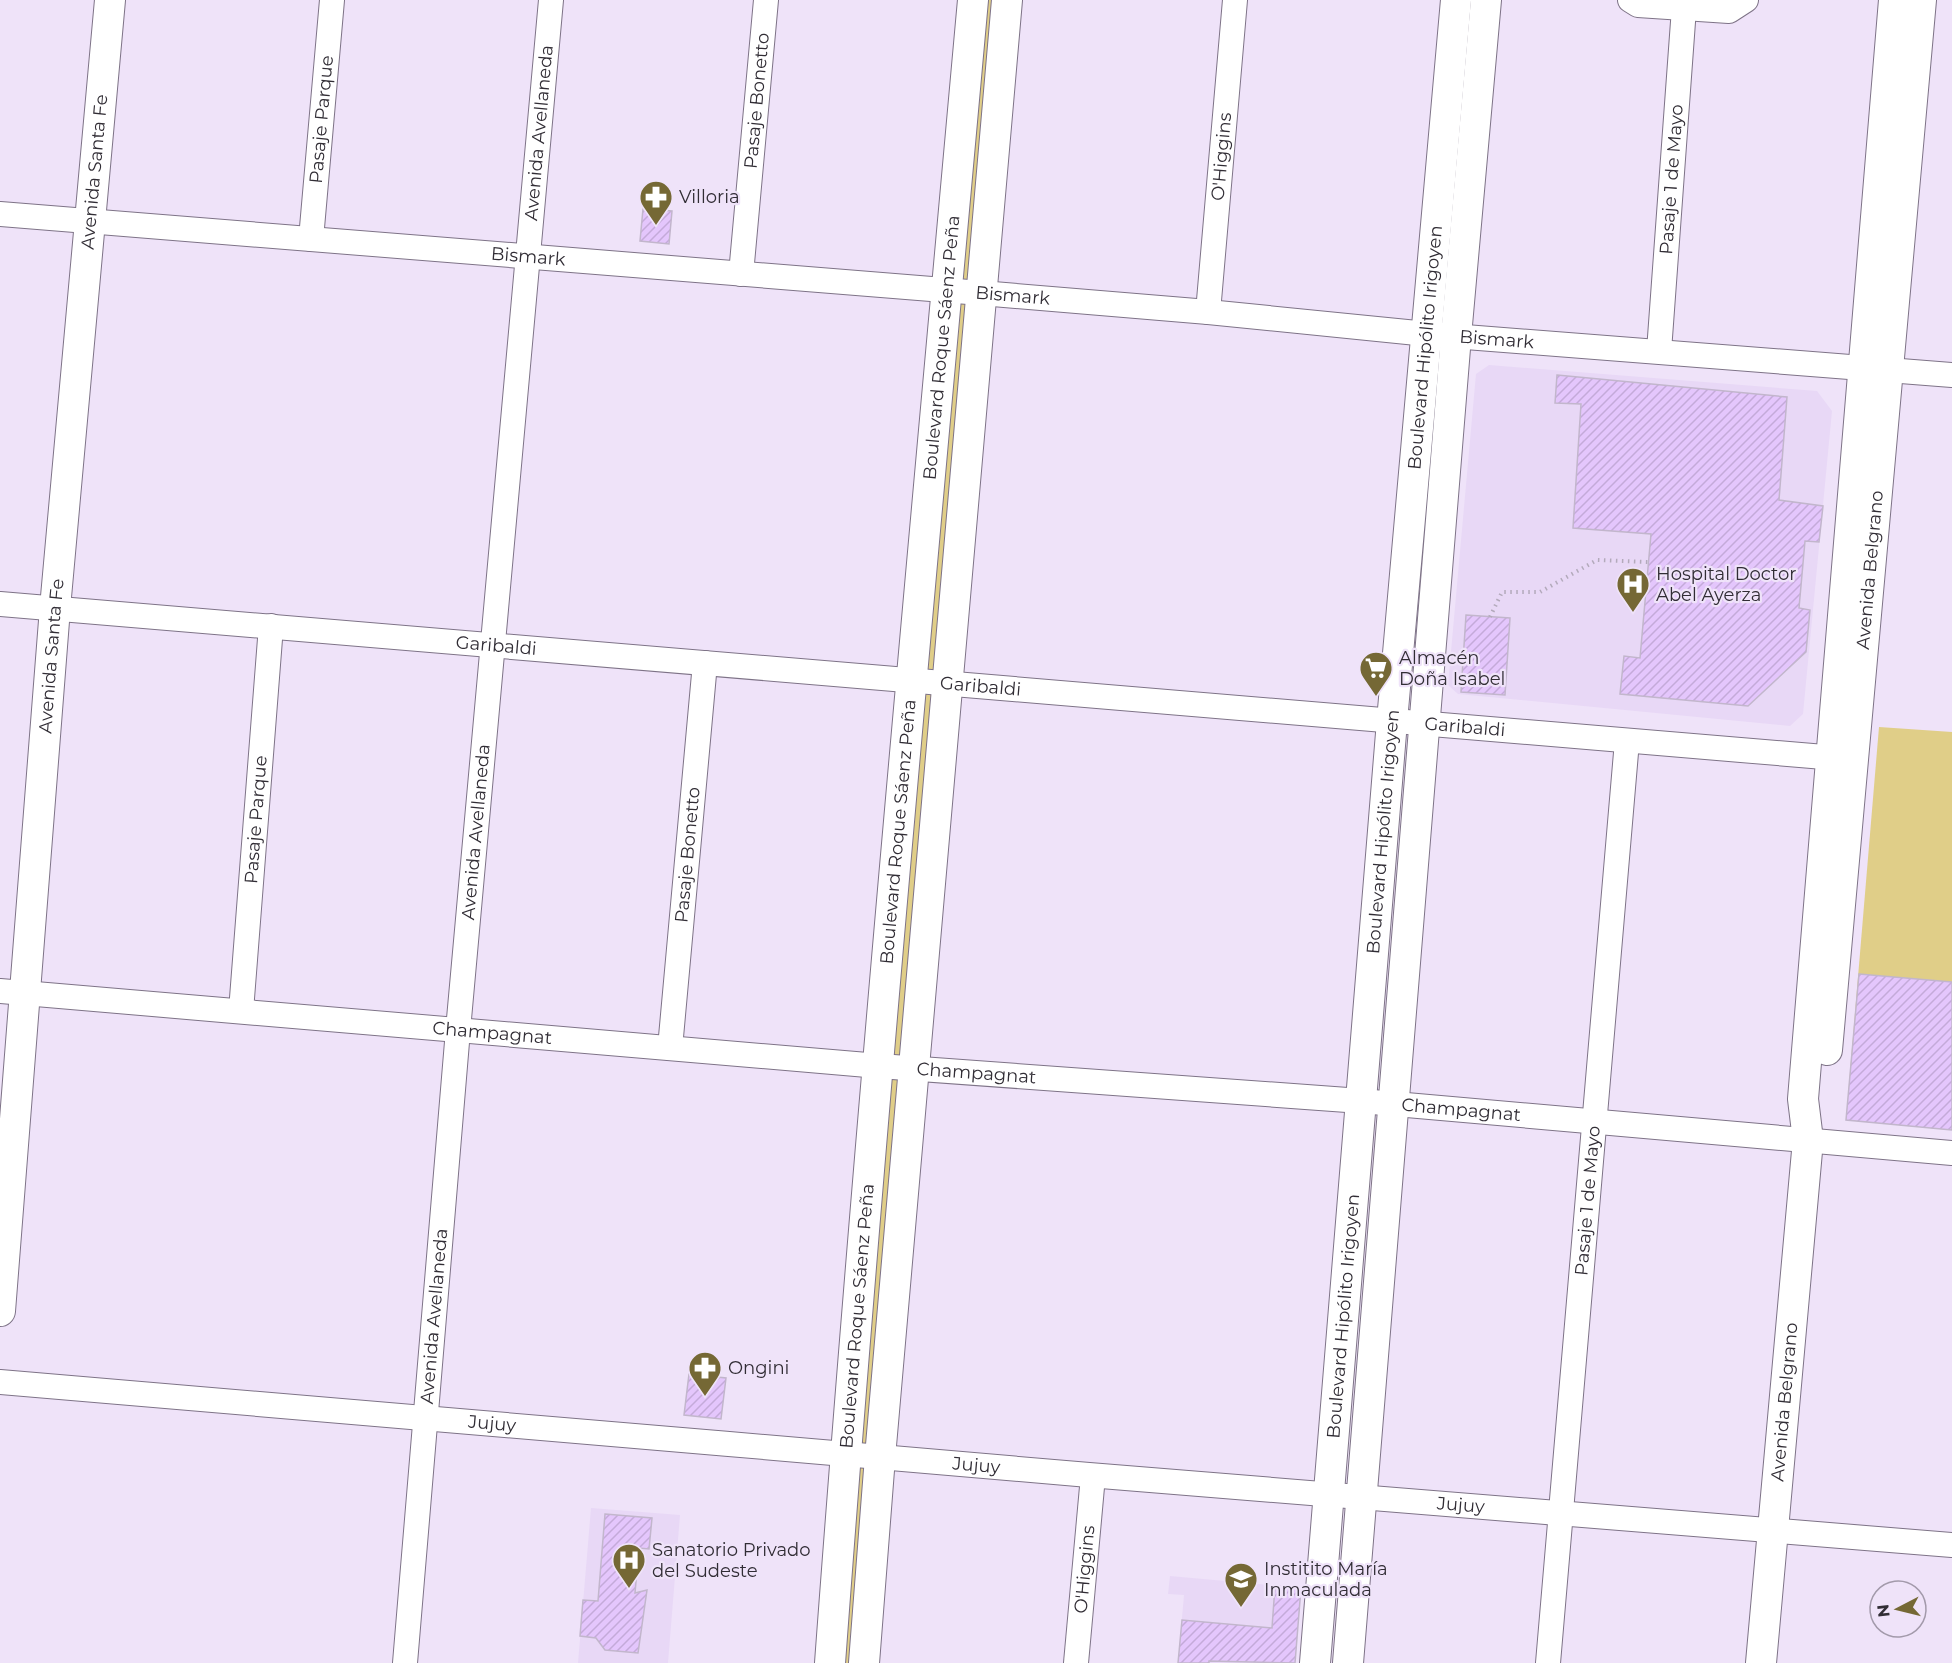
<svg xmlns="http://www.w3.org/2000/svg" width="1952" height="1663" font-family="Montserrat,sans-serif">
	<style>
		.built { fill: #e8d8f6 }
		.grass { fill: #e0ce88 }
		.building { fill: url(#building-hatch); stroke: #c2b6cc; stroke-width: 1.5 }
		.lines { fill: none; stroke-linecap: round; stroke-linejoin: round }
		.minor-casing { stroke: #7e7387; stroke-width: 26 }
		.tertiary-casing { stroke: #7e7387; stroke-width: 32 }
		.path { stroke: #b3aabb; stroke-width: 4; stroke-dasharray: 1.5 4.5; stroke-linecap: butt }
		.minor { stroke: #fff; stroke-width: 24 }
		.tertiary { stroke: #fff; stroke-width: 30 }
		.labels { text-anchor: middle; stroke-width: 4.5; stroke-linejoin: round; paint-order: stroke }
		.street-label { font-size: 18px; fill: #312d35; stroke: #efe3f9 }
		.poi-label { font-size: 18px; fill: #312d35; stroke: #efe3f9; text-anchor: start }
	</style>
	<defs>
		<pattern id="building-hatch" width="6" height="6" patternUnits="userSpaceOnUse" patternTransform="scale(1.5)"><rect width="6" height="6" fill="#e4c6fc"/><path d="M-1 1l2-2M0 6l6-6M5 7l2-2" fill="none" stroke="#c4aad9"/></pattern>
	</defs>
	<rect width="100%" height="100%" fill="#efe3f9"/>
	<g class="built">
		<polygon points="1489,365 1817,391 1832,411 1803,714 1790,726 1458,694 1448,685 1476,374"/>
		<polygon points="591,1508 680,1515 668,1663 578,1663"/>
		<polygon points="1170,1576 1301,1588 1295,1663 1178,1663 1184,1595 1168,1594"/>
	</g>
	<g class="grass">
		<polygon points="982,0 997,0 855,1663 843,1663 932,572"/>
		<polygon points="1879,727 1952,732 1952,1130 1846,1120"/>
	</g>
	<g class="building">
		<polygon points="643,209 672,211 669,244 640,241"/>
		<polygon points="1557,375 1787,397 1779,500 1823,506 1819,542 1805,541 1799,608 1810,610 1806,652 1748,706 1620,694 1624,656 1640,658 1651,534 1573,528 1581,404 1555,403"/>
		<polygon points="1466,615 1510,618 1505,695 1461,692"/>
		<polygon points="1859,974 1952,982 1952,1130 1846,1120"/>
		<polygon points="689,1374 726,1378 721,1419 684,1415"/>
		<polygon points="605,1514 652,1518 649,1549 639,1548 635,1593 647,1590 638,1653 605,1650 596,1638 580,1636 583,1600 598,1601"/>
		<polygon points="1275,1586 1301,1588 1295,1663 1209,1661 1209,1663 1178,1663 1182,1620 1272,1628"/>
	</g>
	<g class="lines">
		<defs>
			<g id="minor">
				<polyline points="1630,0 1638,5 1729,11 1746,0"/>
				<path id="s1" d="M0 214 981 293 1208 312 1427 334 1952 375"/>
				<path id="s2" d="M311 239 332 0"/>
				<path id="s3" d="M741 274 766 0"/>
				<path id="s4" d="M1208 312 1235 0"/>
				<path id="s5" d="M1659 351 1684 8"/>
				<path id="s6" d="M0 604 1848 759"/>
				<path id="s7" d="M0 991 879 1066 1361 1101 1952 1153"/>
				<path id="s8" d="M241 1011 271 626"/>
				<path id="s9" d="M670 1048 705 663"/>
				<path id="s10" d="M0 1382C363 1412 726 1444 1089 1475 1376 1500 1664 1519 1952 1545"/>
				<path id="s11" d="M405 1663 458 1030 551 0"/>
				<path id="s12" d="M1076 1663 1093 1476"/>
				<path id="s13" d="M1548 1663 1627 741"/>
			</g>
			<g id="tertiary">
				<path id="s14" d="M1827 1050 1921 0"/>
				<path id="s15" d="M0 1311 55 608 110 0"/>
				<path id="s16" d="M830 1663C871 1108 923 554 973 0"/>
				<polyline points="864,1663 880,1457 1007,0"/>
				<path id="s17" d="M1315 1663 1392 721 1456 0"/>
				<polyline points="1348,1663 1456,336 1486,0"/>
				<path id="s18" d="M1761 1663 1808 1140 1803 1099 1894 0"/>
			</g>
		</defs>
		<use href="#minor" class="minor-casing"/>
		<use href="#tertiary" class="tertiary-casing"/>
		<polyline class="path" points="1490,617 1502,592 1540,592 1597,560 1648,562"/>
		<use href="#minor" class="minor"/>
		<use href="#tertiary" class="tertiary"/>
	</g>
	<defs>
		<symbol id="pharmacy-pin" viewBox="-11 -11 22 30"><path d="M0 17L-7.5 6A9.5 9.5 0 1 1 7.5 6Z" fill="#756835" stroke="#efe3f9"/><path d="M-2-6h4v4h4v4h-4v4h-4v-4h-4v-4h4Z" fill="#fff"/></symbol>
		<symbol id="hospital-pin" viewBox="-11 -11 22 30"><path d="M0 17L-7.5 6A9.5 9.5 0 1 1 7.5 6Z" fill="#756835" stroke="#efe3f9"/><path d="M-5-5h3v3.5h4V-5h3V5h-3V1.5h-4V5h-3Z" fill="#fff"/></symbol>
		<symbol id="supermarket-pin" viewBox="-11 -11 22 30"><path d="M0 17L-7.5 6A9.5 9.5 0 1 1 7.5 6Z" fill="#756835" stroke="#efe3f9"/><path d="M-6-5.5h2.5l.6 2H6L4.5 2H-2.5L-4.4-4H-6ZM-1.5 3.2a1.3 1.3 0 1 0 .1 0ZM3 3.2a1.3 1.3 0 1 0 .1 0Z" fill="#fff"/></symbol>
		<symbol id="university-pin" viewBox="-11 -11 22 30"><path d="M0 17L-7.5 6A9.5 9.5 0 1 1 7.5 6Z" fill="#756835" stroke="#efe3f9"/><path d="M0-5L7-2L0 1L-7-2ZM-4 1L0 2.5L4 1V4Q0 6-4 4Z" fill="#fff"/></symbol>
	</defs>
	<g fill-rule="evenodd">
		<use href="#pharmacy-pin" x="637" y="178" width="38" height="52"/>
		<use href="#hospital-pin" x="1614" y="565" width="38" height="52"/>
		<use href="#supermarket-pin" x="1357" y="649" width="38" height="52"/>
		<use href="#pharmacy-pin" x="686" y="1349" width="38" height="52"/>
		<use href="#hospital-pin" x="610" y="1541" width="38" height="52"/>
		<use href="#university-pin" x="1222" y="1560" width="38" height="52"/>
	</g>
	<g class="labels">
		<g class="street-label">
			<text dy="6" stroke="none"><textPath href="#s3" startOffset="174">Pasaje Bonetto</textPath></text>
			<text dy="6" stroke="none"><textPath href="#s2" startOffset="120">Pasaje Parque</textPath></text>
			<text dy="6" stroke="none"><textPath href="#s11" startOffset="1536">Avenida Avellaneda</textPath></text>
			<text dy="6" stroke="none"><textPath href="#s4" startOffset="156">O'Higgins</textPath></text>
			<text dy="6" stroke="none"><textPath href="#s15" startOffset="1143">Avenida Santa Fe</textPath></text>
			<text dy="6" stroke="none"><textPath href="#s5" startOffset="172">Pasaje 1 de Mayo</textPath></text>
			<text dy="6" stroke="none"><textPath href="#s1" startOffset="530">Bismark</textPath></text>
			<text dy="6" stroke="none"><textPath href="#s1" startOffset="1016">Bismark</textPath></text>
			<text dy="6" stroke="none"><textPath href="#s1" startOffset="1502">Bismark</textPath></text>
			<text dy="6" stroke="none"><textPath href="#s16" startOffset="1320">Boulevard Roque Sáenz Peña</textPath></text>
			<text dy="6" stroke="none"><textPath href="#s17" startOffset="1320">Boulevard Hipólito Irigoyen</textPath></text>
			<text dy="6" stroke="none"><textPath href="#s14" startOffset="482">Avenida Belgrano</textPath></text>
			<text dy="6" stroke="none"><textPath href="#s6" startOffset="498">Garibaldi</textPath></text>
			<text dy="6" stroke="none"><textPath href="#s15" startOffset="657">Avenida Santa Fe</textPath></text>
			<text dy="6" stroke="none"><textPath href="#s6" startOffset="984">Garibaldi</textPath></text>
			<text dy="6" stroke="none"><textPath href="#s6" startOffset="1470">Garibaldi</textPath></text>
			<text dy="6" stroke="none"><textPath href="#s8" startOffset="192">Pasaje Parque</textPath></text>
			<text dy="6" stroke="none"><textPath href="#s11" startOffset="834">Avenida Avellaneda</textPath></text>
			<text dy="6" stroke="none"><textPath href="#s16" startOffset="834">Boulevard Roque Sáenz Peña</textPath></text>
			<text dy="6" stroke="none"><textPath href="#s17" startOffset="834">Boulevard Hipólito Irigoyen</textPath></text>
			<text dy="6" stroke="none"><textPath href="#s9" startOffset="194">Pasaje Bonetto</textPath></text>
			<text dy="6" stroke="none"><textPath href="#s7" startOffset="494">Champagnat</textPath></text>
			<text dy="6" stroke="none"><textPath href="#s7" startOffset="980">Champagnat</textPath></text>
			<text dy="6" stroke="none"><textPath href="#s7" startOffset="1466">Champagnat</textPath></text>
			<text dy="6" stroke="none"><textPath href="#s13" startOffset="464">Pasaje 1 de Mayo</textPath></text>
			<text dy="6" stroke="none"><textPath href="#s16" startOffset="348">Boulevard Roque Sáenz Peña</textPath></text>
			<text dy="6" stroke="none"><textPath href="#s11" startOffset="348">Avenida Avellaneda</textPath></text>
			<text dy="6" stroke="none"><textPath href="#s17" startOffset="348">Boulevard Hipólito Irigoyen</textPath></text>
			<text dy="6" stroke="none"><textPath href="#s18" startOffset="262">Avenida Belgrano</textPath></text>
			<text dy="6" stroke="none"><textPath href="#s10" startOffset="494">Jujuy</textPath></text>
			<text dy="6" stroke="none"><textPath href="#s10" startOffset="980">Jujuy</textPath></text>
			<text dy="6" stroke="none"><textPath href="#s10" startOffset="1466">Jujuy</textPath></text>
			<text dy="6" stroke="none"><textPath href="#s12" startOffset="94">O'Higgins</textPath></text>
		</g>
		<g class="poi-label">
			<text x="679" y="203">Villoria</text>
			<text x="1656" y="580">Hospital Doctor<tspan x="1656" dy="21">Abel Ayerza</tspan></text>
			<text x="1399" y="664">Almacén<tspan x="1399" dy="21">Doña Isabel</tspan></text>
			<text x="728" y="1374">Ongini</text>
			<text x="652" y="1556">Sanatorio Privado<tspan x="652" dy="21">del Sudeste</tspan></text>
			<text x="1264" y="1575">Institito María<tspan x="1264" dy="21">Inmaculada</tspan></text>
		</g>
	</g>
	<g transform="translate(1898 1609) rotate(263)"><circle r="28" fill="#efe3f9" stroke="#a39aab" stroke-width="1.5"/>
	<path d="M0-4.5L10 22L0 15L-10 22Z" fill="#756835"/>
	<text y="-9" font-size="16" font-weight="bold" text-anchor="middle" fill="#312d35">N</text>
	</g>
</svg>
